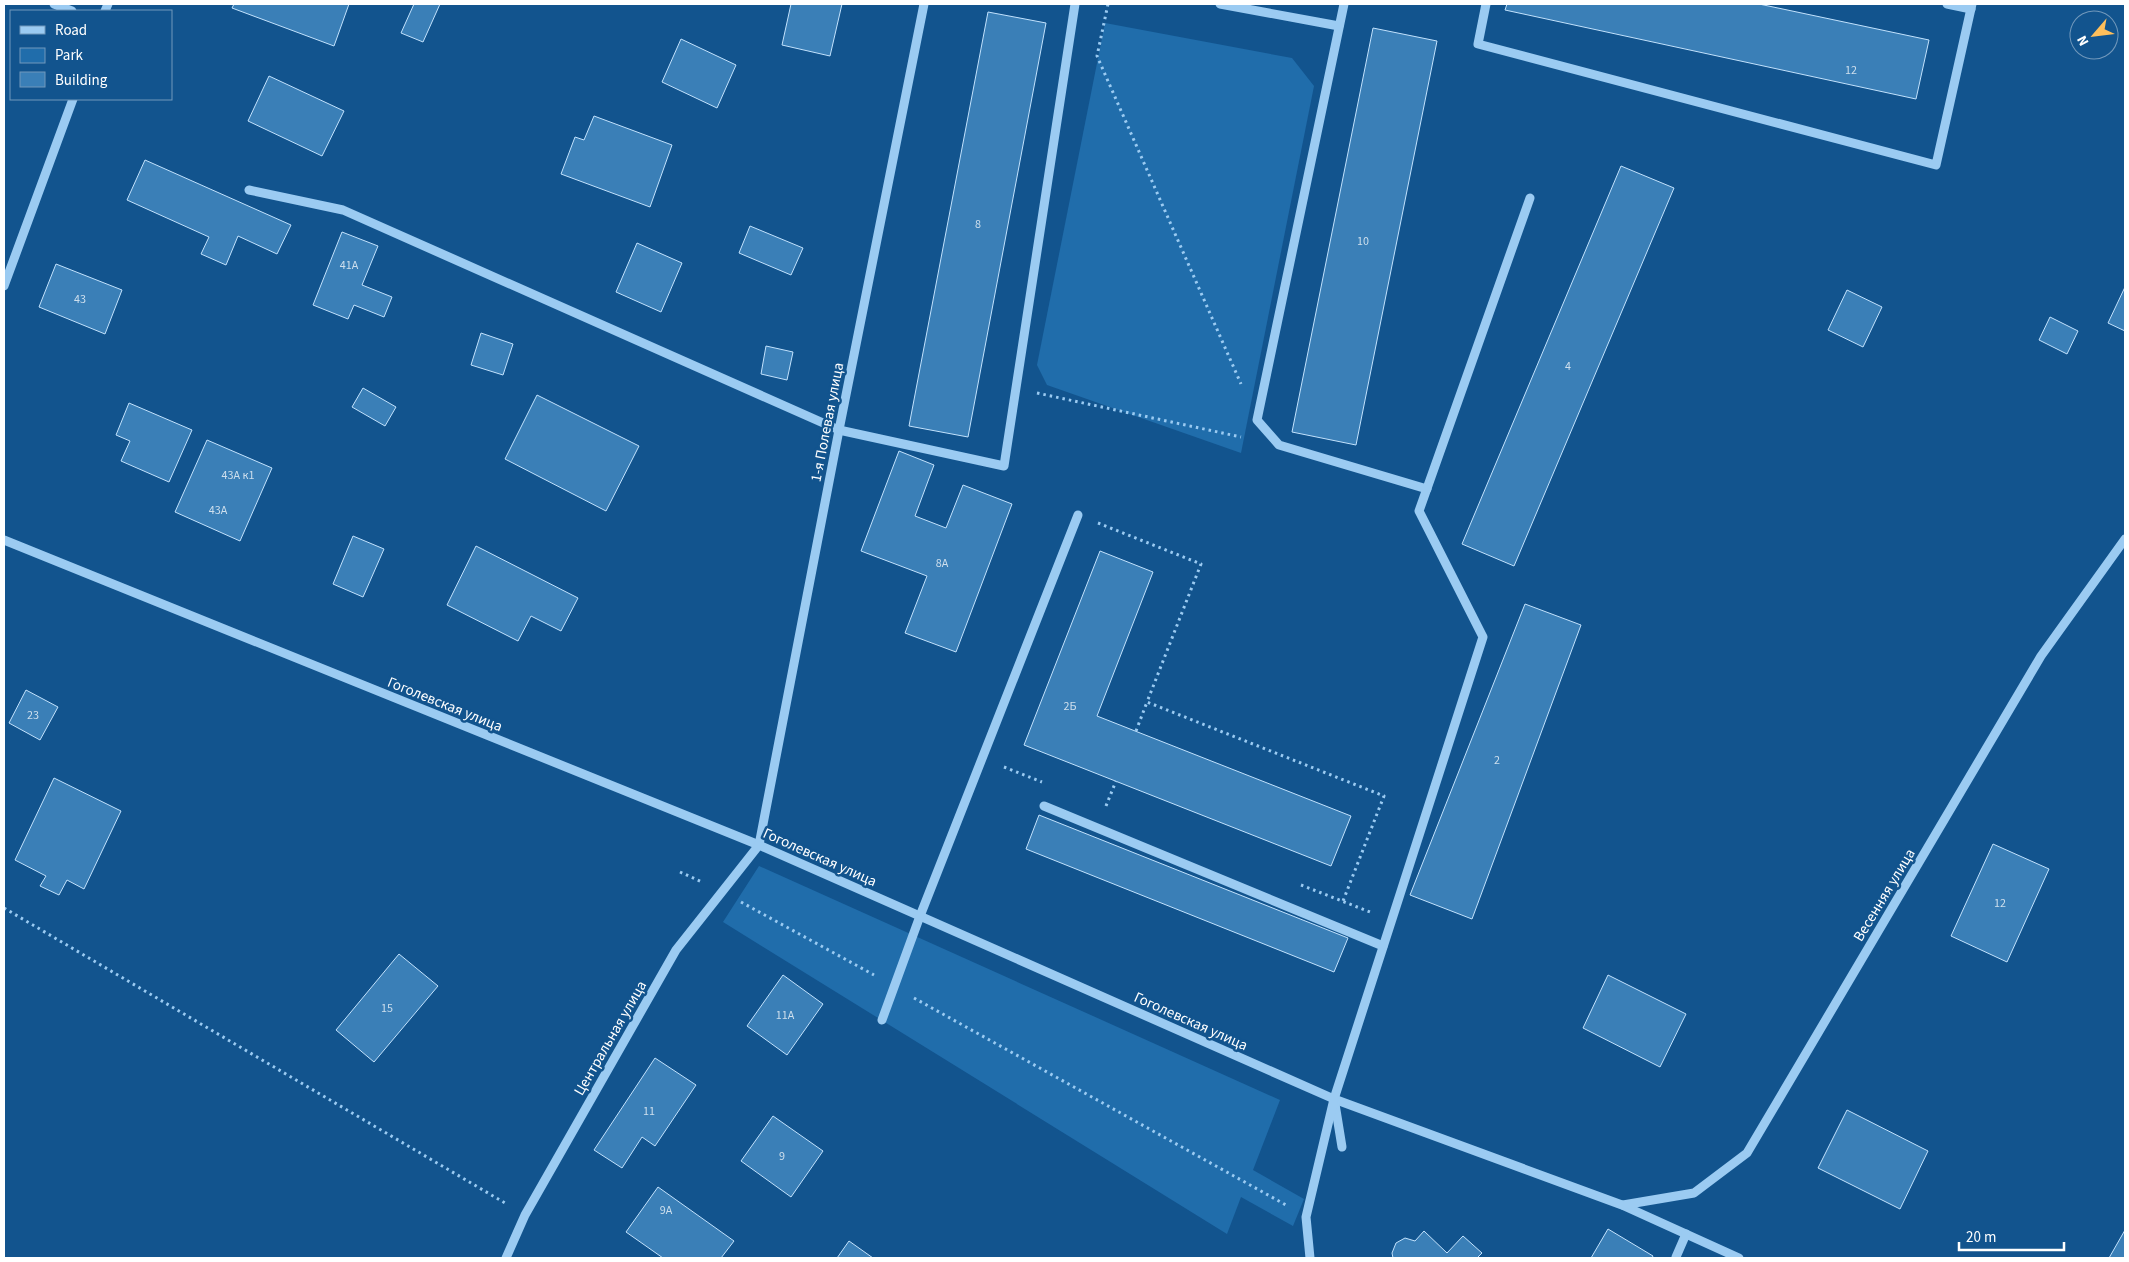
<svg xmlns="http://www.w3.org/2000/svg" width="2129" height="1262" font-family="'Source Sans 3',sans-serif">
	<style>
		.green { fill: #206dab }
		.building { fill: #3a7fb7; stroke: #c2e2fd }
		.lines { fill: none; stroke-linecap: round; stroke-linejoin: round }
		.path { stroke: #9bcbf2; stroke-width: 3; stroke-dasharray: 2.5 4; stroke-linecap: butt }
		.minor { stroke: #9bcbf2; stroke-width: 9 }
		.labels { text-anchor: middle; stroke-width: 5; stroke-linejoin: round; paint-order: stroke }
		.number-label { font-size: 12px; fill: #cedfed }
		.street-label { font-size: 15px; fill: #fff; stroke: #12548e }
	</style>
	<rect width="100%" height="100%" fill="#12548e"/>
	<g class="green">
		<polygon points="1105,23 1292,58 1314,86 1241,453 1047,385 1037,365"/>
		<polygon points="759,866 1280,1100 1253,1170 1304,1199 1293,1226 1241,1197 1227,1234 723,922"/>
	</g>
	<g class="building">
		<polygon points="234,4 349,4 334,46 232,8"/>
		<polygon points="414,4 440,4 423,42 401,33"/>
		<polygon points="791,4 842,4 830,56 782,45"/>
		<polygon points="1507,4 1759,4 1929,40 1916,99 1505,10"/>
		<polygon points="988,12 1046,23 968,437 909,426"/>
		<polygon points="1373,28 1437,41 1356,445 1292,432"/>
		<polygon points="681,39 736,65 717,108 662,82"/>
		<polygon points="269,76 344,111 322,156 248,121"/>
		<polygon points="594,116 672,145 650,207 561,174 575,137 584,140"/>
		<polygon points="145,160 291,225 277,254 238,236 226,265 201,254 209,237 127,200"/>
		<polygon points="1621,166 1674,188 1514,566 1462,544"/>
		<polygon points="750,226 803,248 791,275 739,253"/>
		<polygon points="342,232 378,246 362,285 392,297 384,317 354,305 348,319 313,305"/>
		<polygon points="637,243 682,263 661,312 616,292"/>
		<polygon points="56,264 122,290 105,334 39,307"/>
		<polygon points="2125,287 2125,331 2108,323"/>
		<polygon points="1847,290 1882,307 1863,347 1828,330"/>
		<polygon points="2050,317 2078,331 2067,354 2039,340"/>
		<polygon points="481,333 513,344 503,375 471,365"/>
		<polygon points="766,346 793,352 787,380 761,374"/>
		<polygon points="363,388 396,407 385,426 352,407"/>
		<polygon points="537,395 639,446 606,511 505,459"/>
		<polygon points="129,403 192,430 169,482 121,461 130,441 116,435"/>
		<polygon points="207,440 272,468 240,541 175,512"/>
		<polygon points="899,451 934,465 915,516 946,528 963,485 1012,504 956,652 905,633 927,576 861,551"/>
		<polygon points="353,536 384,549 363,597 333,584"/>
		<polygon points="476,546 578,598 561,631 531,616 518,641 447,605"/>
		<polygon points="1100,551 1153,572 1097,716 1351,816 1331,866 1024,745"/>
		<polygon points="1525,604 1581,625 1472,919 1410,895"/>
		<polygon points="26,690 58,707 40,740 9,723"/>
		<polygon points="54,778 121,811 84,889 67,880 59,895 40,886 46,876 15,860"/>
		<polygon points="1039,815 1348,938 1334,972 1026,849"/>
		<polygon points="1993,844 2049,869 2007,962 1951,936"/>
		<polygon points="399,954 438,986 374,1062 336,1030"/>
		<polygon points="783,975 823,1004 787,1055 747,1026"/>
		<polygon points="1608,975 1686,1014 1660,1067 1583,1028"/>
		<polygon points="655,1058 696,1085 655,1146 642,1137 622,1168 594,1150"/>
		<polygon points="1847,1110 1928,1151 1900,1209 1818,1168"/>
		<polygon points="773,1116 823,1151 791,1197 741,1161"/>
		<polygon points="658,1187 734,1241 721,1258 663,1258 626,1232"/>
		<polygon points="1608,1229 1653,1256 1652,1258 1591,1258"/>
		<polygon points="2125,1230 2125,1258 2109,1258"/>
		<polygon points="1424,1231 1447,1253 1463,1236 1482,1253 1477,1258 1393,1258 1392,1253 1396,1243 1405,1238 1415,1241"/>
		<polygon points="849,1241 873,1258 837,1258"/>
	</g>
	<g class="lines">
		<g class="path">
			<polyline points="1108,4 1097,56 1241,384"/>
			<polyline points="1037,393 1241,437"/>
			<polyline points="1098,523 1201,564 1147,702 1384,796 1343,901"/>
			<polyline points="1136,731 1147,702"/>
			<polyline points="1004,767 1042,782"/>
			<polyline points="1106,806 1116,781"/>
			<polyline points="680,872 702,882"/>
			<polyline points="1301,885 1370,912"/>
			<polyline points="741,902 874,975"/>
			<polyline points="4,908 505,1203"/>
			<polyline points="914,998 1286,1205"/>
		</g>
		<g class="minor">
			<polyline points="54,4 72,11"/>
			<polyline points="1220,4 1339,26"/>
			<polyline points="1344,4 1257,420 1279,445 1427,489"/>
			<polyline points="1486,4 1478,44 1936,165 1972,4"/>
			<polyline points="1947,4 1971,9"/>
			<polyline points="105,11 108,4"/>
			<polyline points="249,190 343,210 839,430 1004,466 1075,4"/>
			<polyline points="4,286 73,99"/>
			<polyline points="4,540 759,845 1334,1099 1622,1205 1739,1258"/>
			<polyline points="1044,806 1383,946"/>
			<polyline points="882,1020 920,916 1078,515"/>
			<polyline points="1335,1104 1342,1147"/>
			<polyline points="1623,1205 1694,1193 1747,1153 2041,656 2125,539"/>
			<polyline points="1676,1257 1686,1234"/>
			<polyline points="506,1258 525,1215 676,950 759,845 839,430 924,4"/>
			<polyline points="1310,1258 1306,1217 1334,1099 1483,637 1419,511 1530,198"/>
		</g>
	</g>
	<g class="labels">
		<g class="number-label">
			<text x="1851" y="74">12</text>
			<text x="978" y="228">8</text>
			<text x="1363" y="245">10</text>
			<text x="349" y="269">41А</text>
			<text x="80" y="303">43</text>
			<text x="1568" y="370">4</text>
			<text x="238" y="479">43А к1</text>
			<text x="218" y="514">43А</text>
			<text x="942" y="567">8А</text>
			<text x="1070" y="710">2Б</text>
			<text x="33" y="719">23</text>
			<text x="1497" y="764">2</text>
			<text x="2000" y="907">12</text>
			<text x="387" y="1012">15</text>
			<text x="785" y="1019">11А</text>
			<text x="649" y="1115">11</text>
			<text x="782" y="1160">9</text>
			<text x="666" y="1214">9А</text>
		</g>
		<g class="street-label">
			<text transform="translate(827 422) rotate(-79)" y="5">1-я Полевая улица</text>
			<text transform="translate(445 704) rotate(22)" y="5">Гоголевская улица</text>
			<text transform="translate(820 857) rotate(24)" y="5">Гоголевская улица</text>
			<text transform="translate(1884 895) rotate(-59)" y="5">Весенняя улица</text>
			<text transform="translate(1191 1021) rotate(24)" y="5">Гоголевская улица</text>
			<text transform="translate(610 1038) rotate(-60)" y="5">Центральная улица</text>
		</g>
	</g>
	<rect width="2129" height="1262" fill="none" stroke="#ffffff" stroke-width="10"/>
	<rect x="10" y="10" width="162" height="90" fill="#12548e" stroke="#7198bb"/>
	<rect x="20" y="26" width="25" height="8" fill="#9bcbf2" stroke="#7198bb"/>
	<text x="55" y="35" font-size="15" fill="#ffffff">Road</text>
	<rect x="20" y="48" width="25" height="15" fill="#206dab" stroke="#7198bb"/>
	<text x="55" y="60" font-size="15" fill="#ffffff">Park</text>
	<rect x="20" y="72" width="25" height="15" fill="#3a7fb7" stroke="#7198bb"/>
	<text x="55" y="85" font-size="15" fill="#ffffff">Building</text>
	<g transform="translate(2094 35) rotate(242)"><circle r="24" fill="#12548e" stroke="#7198bb"/>
	<path d="M0-4L9 19L0 12L-9 19Z" fill="#ffbf5b"/>
	<text y="-8" font-size="14" font-weight="bold" text-anchor="middle" fill="#ffffff">N</text>
	</g>
	<path d="M1959 1242v8h105v-8" fill="none" stroke="#ffffff" stroke-width="2.5"/>
	<text x="1966" y="1242" font-size="15" fill="#ffffff" stroke="#12548e" stroke-width="4" paint-order="stroke">20 m</text>
</svg>
